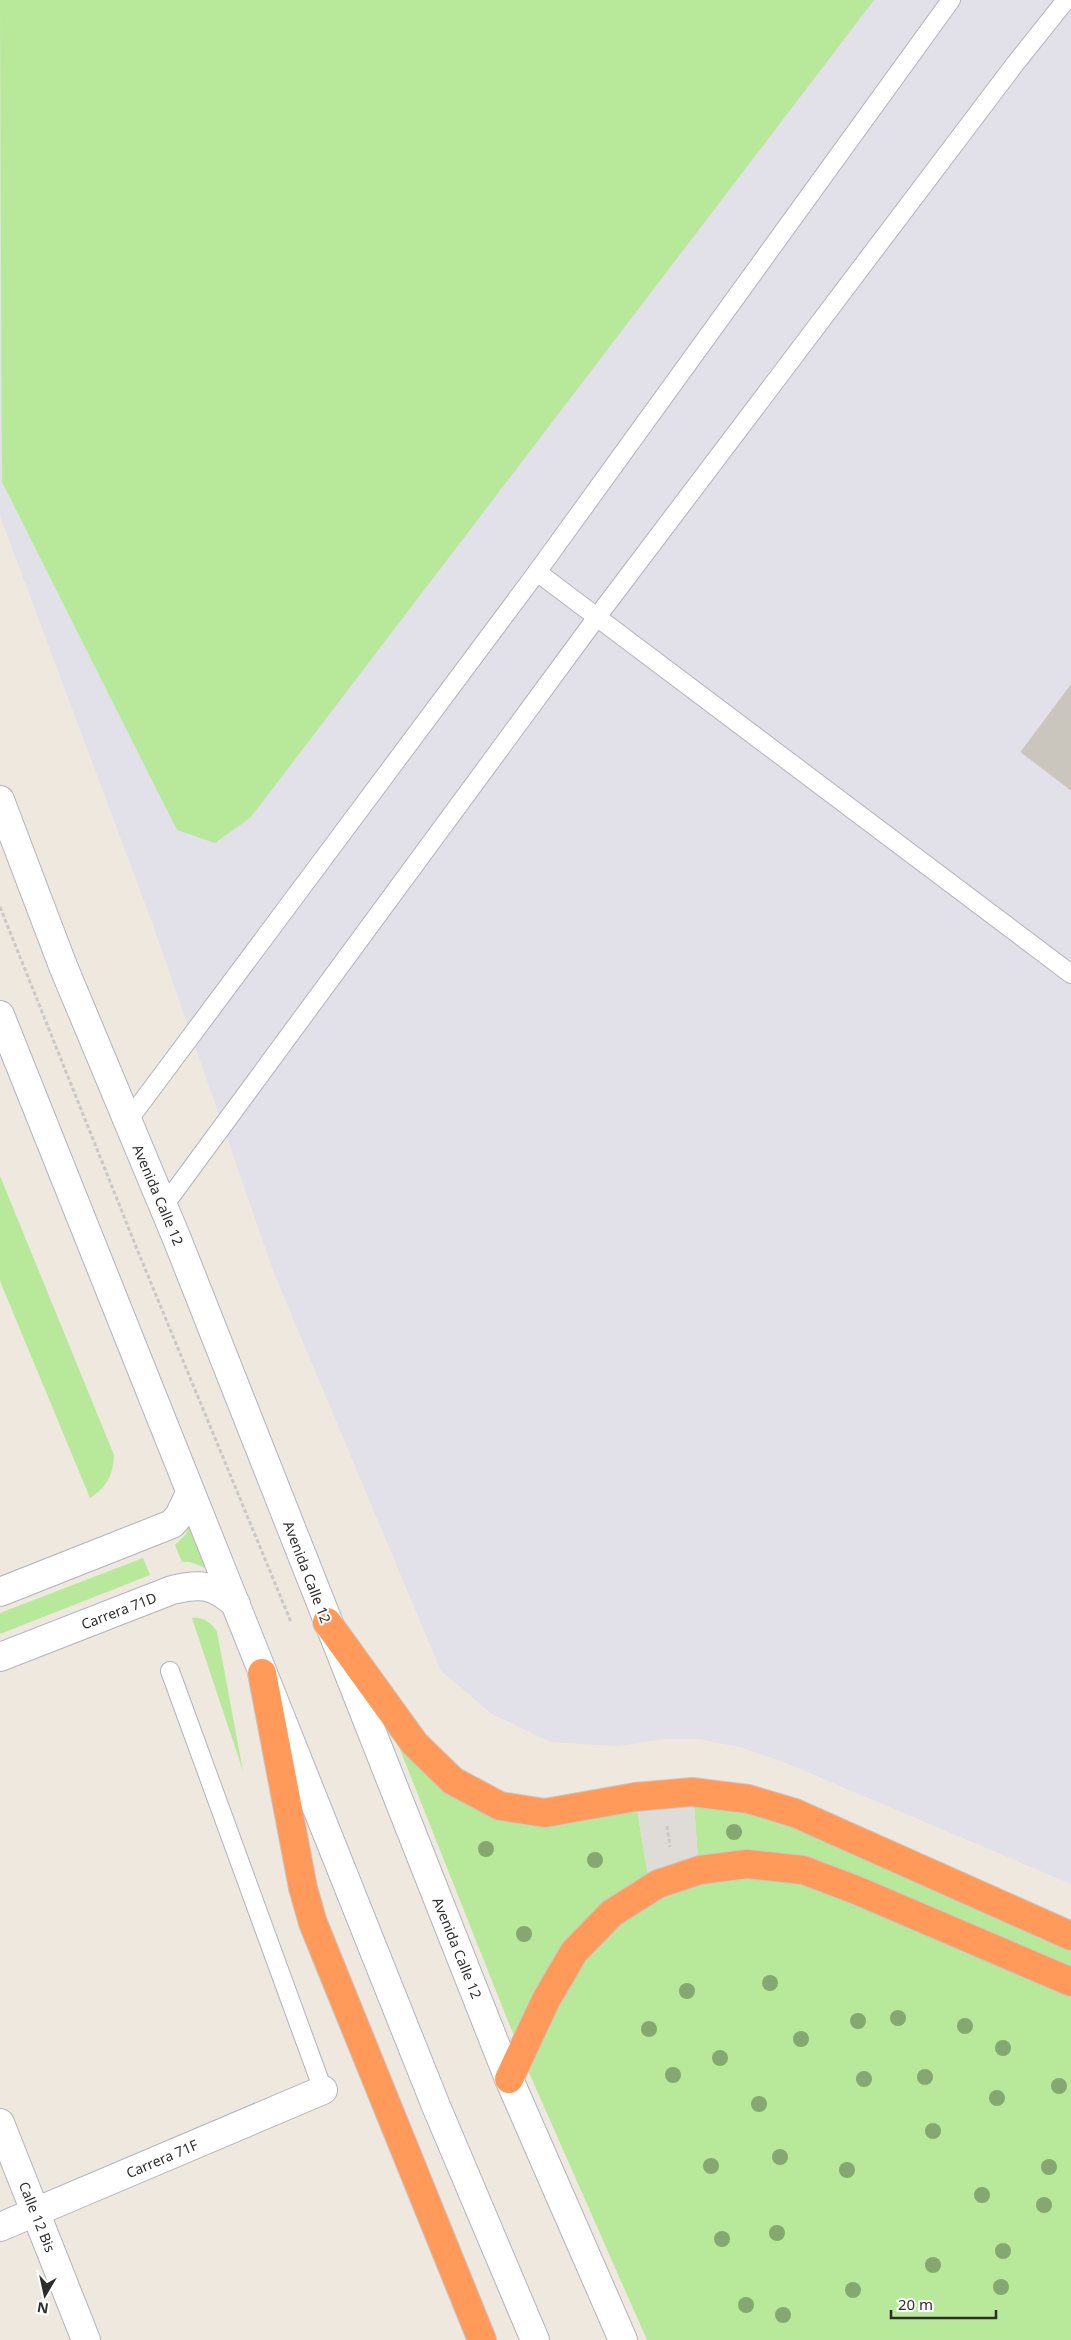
<svg xmlns="http://www.w3.org/2000/svg" width="1071" height="2340" font-family="'Noto Sans',sans-serif">
	<style>
		.industrial { fill: #e2e0e8 }
		.green { fill: #b8e899 }
		.plaza { fill: #dfdbd7 }
		.building { fill: #cbc6bd; stroke: #cbc4b8 }
		.lines { fill: none; stroke-linecap: round; stroke-linejoin: round }
		.lane-casing { stroke: #afb3bd; stroke-width: 20 }
		.street-casing { stroke: #afb3bd; stroke-width: 30 }
		.secondary-casing { stroke: #afb3bd; stroke-width: 30 }
		.highway-casing { stroke: #c8c8c8; stroke-width: 30 }
		.path { stroke: #c8c8c8; stroke-width: 3; stroke-dasharray: 4 2.5; stroke-linecap: butt }
		.lane { stroke: #fff; stroke-width: 18 }
		.street { stroke: #fff; stroke-width: 28 }
		.secondary { stroke: #fff; stroke-width: 28 }
		.highway { stroke: #ff9a5b; stroke-width: 28 }
		.tree { fill: #85a770 }
		.labels { text-anchor: middle; stroke-width: 4; stroke-linejoin: round; paint-order: stroke }
		.street-label { font-size: 14px; fill: #2d2d2d; stroke: #fff }
	</style>
	<rect width="100%" height="100%" fill="#efe8df"/>
	<polygon class="industrial" points="0,0 1071,0 1071,1884 786,1763 740,1747 698,1739 664,1739 617,1746 551,1742 492,1714 441,1671 274,1273 153,925 0,516"/>
	<g class="green">
		<polygon points="0,0 874,0 251,817 215,843 177,830 2,482"/>
		<path d="M0 1176 114 1455C113 1475 107 1487 90 1498L0 1281Z"/>
		<polygon points="189,1524 211,1570 190,1562 182,1562 175,1545 186,1534"/>
		<polygon points="143,1558 150,1575 0,1634 0,1613"/>
		<path d="M192 1618C203 1617 211 1622 217 1632L243 1771Z"/>
		<polygon points="393,1732 444,1790 637,1809 648,1876 514,2036"/>
		<polygon points="694,1805 751,1814 793,1827 1071,1950 1071,1968 848,1873 698,1858"/>
		<polygon points="751,1878 801,1884 856,1904 1071,1996 1071,2340 647,2340 527,2068 556,2009 584,1959 621,1922 663,1896 703,1883"/>
	</g>
	<polygon class="plaza" points="694,1805 698,1858 648,1876 637,1809"/>
	<polygon class="building" points="1071,685 1071,790 1021,752"/>
	<g class="lines">
		<defs>
			<g id="lane">
				<polyline points="537,572 1071,974"/>
				<polyline points="127,1122 537,572 951,0"/>
				<polyline points="163,1207 597,617 1015,64 1066,0"/>
				<polyline points="170,1671 323,2090"/>
			</g>
			<g id="street">
				<polyline points="0,2123 86,2340"/>
				<polyline points="0,2227 323,2090"/>
			</g>
			<g id="secondary">
				<polyline points="0,800 63,966 177,1239 509,2079 623,2340"/>
				<polyline points="0,1015 436,2106 535,2340"/>
				<polyline points="0,1592 172,1524 179,1516 190,1493"/>
				<path d="M0 1657 172 1590C201 1583 212 1584 236 1604"/>
			</g>
			<g id="highway">
				<polyline points="327,1622 415,1744 453,1781 500,1806 545,1813 635,1797 692,1792 748,1799 795,1813 1071,1936"/>
				<polyline points="262,1673 303,1888 313,1923 482,2340"/>
				<polyline points="509,2079 546,2000 574,1952 612,1913 658,1884 700,1870 747,1864 803,1870 856,1890 1071,1982"/>
			</g>
		</defs>
		<use href="#lane" class="lane-casing"/>
		<use href="#street" class="street-casing"/>
		<use href="#secondary" class="secondary-casing"/>
		<use href="#highway" class="highway-casing"/>
		<g class="path">
			<polyline points="0,907 139,1254 291,1622"/>
			<polyline points="667,1826 670,1847"/>
		</g>
		<use href="#lane" class="lane"/>
		<use href="#street" class="street"/>
		<use href="#secondary" class="secondary"/>
		<use href="#highway" class="highway"/>
	</g>
	<g class="tree">
		<circle cx="734" cy="1832" r="8"/>
		<circle cx="486" cy="1849" r="8"/>
		<circle cx="595" cy="1860" r="8"/>
		<circle cx="524" cy="1934" r="8"/>
		<circle cx="770" cy="1983" r="8"/>
		<circle cx="687" cy="1991" r="8"/>
		<circle cx="898" cy="2018" r="8"/>
		<circle cx="858" cy="2021" r="8"/>
		<circle cx="965" cy="2026" r="8"/>
		<circle cx="649" cy="2029" r="8"/>
		<circle cx="801" cy="2039" r="8"/>
		<circle cx="1003" cy="2048" r="8"/>
		<circle cx="720" cy="2058" r="8"/>
		<circle cx="673" cy="2075" r="8"/>
		<circle cx="925" cy="2077" r="8"/>
		<circle cx="864" cy="2079" r="8"/>
		<circle cx="1059" cy="2086" r="8"/>
		<circle cx="997" cy="2098" r="8"/>
		<circle cx="759" cy="2104" r="8"/>
		<circle cx="933" cy="2131" r="8"/>
		<circle cx="780" cy="2157" r="8"/>
		<circle cx="711" cy="2166" r="8"/>
		<circle cx="1049" cy="2167" r="8"/>
		<circle cx="847" cy="2170" r="8"/>
		<circle cx="982" cy="2195" r="8"/>
		<circle cx="1044" cy="2205" r="8"/>
		<circle cx="777" cy="2233" r="8"/>
		<circle cx="722" cy="2239" r="8"/>
		<circle cx="1003" cy="2251" r="8"/>
		<circle cx="933" cy="2265" r="8"/>
		<circle cx="1001" cy="2287" r="8"/>
		<circle cx="853" cy="2290" r="8"/>
		<circle cx="746" cy="2305" r="8"/>
		<circle cx="783" cy="2315" r="8"/>
	</g>
	<g class="labels">
		<g class="street-label">
			<text transform="translate(158 1195) rotate(67)" y="5">Avenida Calle 12</text>
			<text transform="translate(307 1572) rotate(69)" y="5">Avenida Calle 12</text>
			<text transform="translate(119 1611) rotate(-21)" y="5">Carrera 71D</text>
			<text transform="translate(457 1948) rotate(68)" y="5">Avenida Calle 12</text>
			<text transform="translate(162 2159) rotate(-23)" y="5">Carrera 71F</text>
			<text transform="translate(37 2217) rotate(68)" y="5">Calle 12 Bis</text>
		</g>
	</g>
	<g transform="translate(45 2295) rotate(189)" stroke="#ffffff" stroke-width="4" paint-order="stroke">
	<path d="M0-4L9 19L0 12L-9 19Z" fill="#2d2d2d"/>
	<text y="-8" font-size="14" font-weight="bold" text-anchor="middle" fill="#2d2d2d">N</text>
	</g>
	<path d="M891 2310v8h105v-8" fill="none" stroke="#2d2d2d" stroke-width="2.5"/>
	<text x="898" y="2310" font-size="15" fill="#2d2d2d" stroke="#ffffff" stroke-width="4" paint-order="stroke">20 m</text>
</svg>
